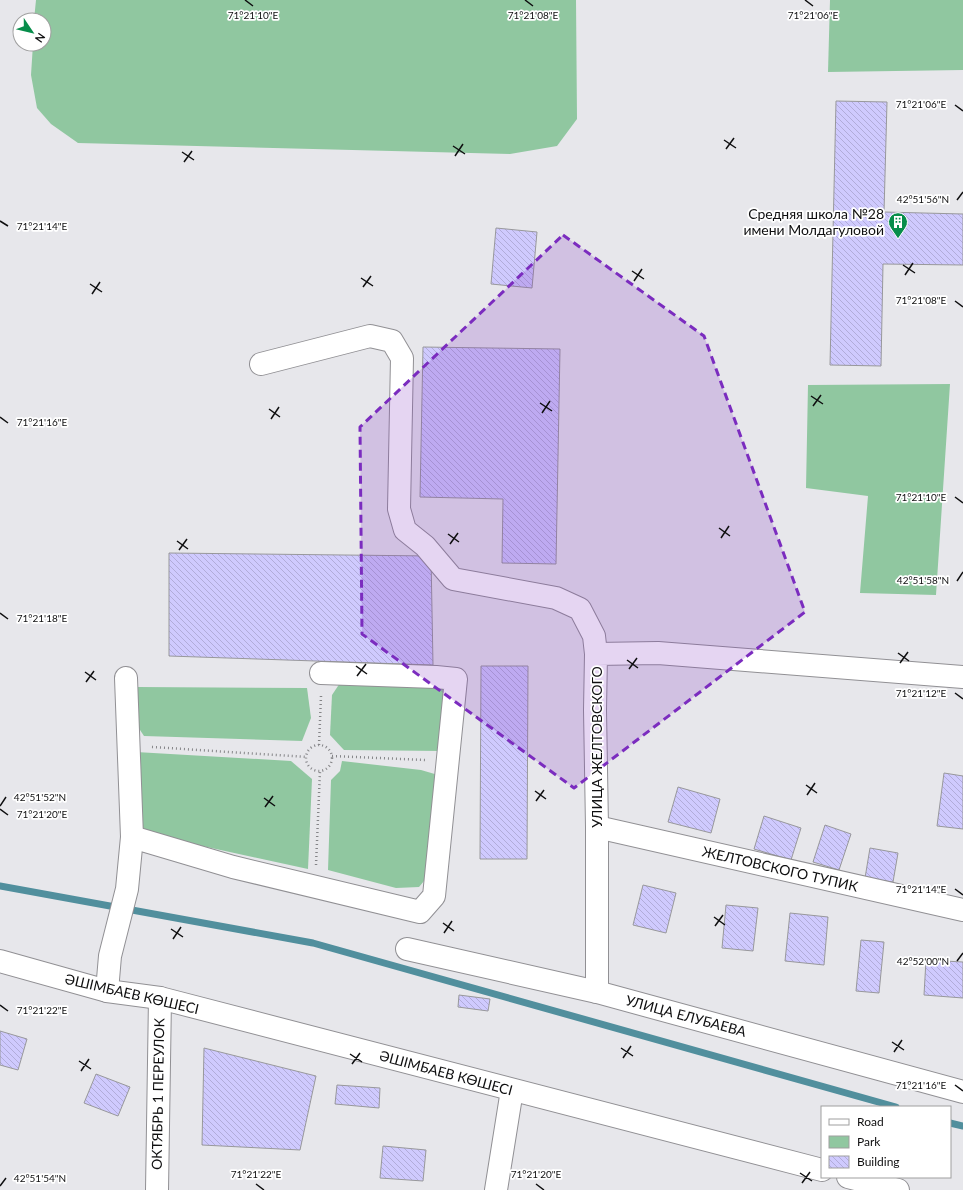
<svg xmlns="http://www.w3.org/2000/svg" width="963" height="1190" font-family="Lato,sans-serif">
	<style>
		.green { fill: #90c7a0 }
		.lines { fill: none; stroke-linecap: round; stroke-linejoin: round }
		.stream { stroke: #518f9d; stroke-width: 7 }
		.building { fill: url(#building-back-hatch); stroke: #98989b }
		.minor-casing { stroke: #919094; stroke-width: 24 }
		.path { stroke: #858588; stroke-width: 2.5; stroke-dasharray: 1 3; stroke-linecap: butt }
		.minor { stroke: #fff; stroke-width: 22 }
		.marked { fill: #7b2cbf; fill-opacity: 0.2; stroke: #7b2cbf; stroke-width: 3; stroke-dasharray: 8 5; stroke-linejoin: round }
		.ticks { fill: none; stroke: #0f0f10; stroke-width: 1.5 }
		.labels { text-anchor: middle; stroke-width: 3.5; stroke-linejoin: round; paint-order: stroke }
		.poi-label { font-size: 14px; fill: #0f0f10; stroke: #fff; text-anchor: end }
		.street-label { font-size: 14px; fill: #0f0f10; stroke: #fff }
		.ticks-label { font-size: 10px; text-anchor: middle; fill: #0f0f10; stroke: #fff; stroke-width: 3.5; stroke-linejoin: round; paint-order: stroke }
	</style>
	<defs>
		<pattern id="building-back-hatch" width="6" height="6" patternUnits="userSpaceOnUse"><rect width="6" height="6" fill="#cfcafe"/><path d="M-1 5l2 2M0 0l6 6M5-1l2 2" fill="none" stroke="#b1acd9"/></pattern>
	</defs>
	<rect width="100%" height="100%" fill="#e7e7eb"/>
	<g class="green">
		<polygon points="36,0 576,0 577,119 557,146 510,154 78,143 51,124 37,108 31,75 33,44 44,44 44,20 34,20"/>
		<polygon points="830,0 963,0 963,70 828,72"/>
		<polygon points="950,384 936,595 860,593 868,496 806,488 808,385"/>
		<polygon points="340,683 446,687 442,751 344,750 330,735 332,695"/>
		<polygon points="138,687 307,688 311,718 302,741 144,736 136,724"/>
		<polygon points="136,752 291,761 312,779 308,869 152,835 135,821"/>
		<polygon points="342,761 421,770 445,777 434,869 419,887 396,888 328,870 331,780 340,771"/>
	</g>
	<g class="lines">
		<g class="stream">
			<polyline points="0,886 313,943 896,1107"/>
			<polyline points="950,1123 963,1126"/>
		</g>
	</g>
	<g class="building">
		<polygon points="836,101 887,102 884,212 963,214 963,265 883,264 881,366 830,365"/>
		<polygon points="496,228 537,232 532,288 491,284"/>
		<polygon points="423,347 560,349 556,564 502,563 503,499 420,497"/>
		<polygon points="169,553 431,556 433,665 169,656"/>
		<polygon points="481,666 528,666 527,859 480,859"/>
		<polygon points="944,773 963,776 963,829 937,826"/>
		<polygon points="678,787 720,799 711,833 668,822"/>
		<polygon points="764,816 801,828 791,860 754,849"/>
		<polygon points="825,825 851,834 839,870 813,862"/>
		<polygon points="870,848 898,853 893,882 865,878"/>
		<polygon points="643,885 676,893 666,933 633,925"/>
		<polygon points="726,905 758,908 753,951 722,948"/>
		<polygon points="790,913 828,917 824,965 785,961"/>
		<polygon points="861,940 884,942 879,993 856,991"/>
		<polygon points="926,960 963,962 963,998 924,995"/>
		<polygon points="459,995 490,999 488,1011 458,1007"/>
		<polygon points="0,1031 27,1039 18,1070 0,1065"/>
		<polygon points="204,1048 316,1076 300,1150 202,1145"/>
		<polygon points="96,1074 130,1087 118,1116 84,1103"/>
		<polygon points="337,1085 380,1088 379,1108 335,1104"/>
		<polygon points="383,1146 426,1150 423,1181 380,1178"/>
	</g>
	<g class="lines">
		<defs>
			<g id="minor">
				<polyline points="261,364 370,336 392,341 402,358 399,509 405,530 425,546 453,579 556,598 580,609 594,636 596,654"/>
				<polyline points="597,827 963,910"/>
				<polyline points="132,837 233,867 420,912 434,896 456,679 436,677 321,673"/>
				<polyline points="407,949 597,992 963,1092"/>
				<polyline points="0,961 107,991 160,998 822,1170"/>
				<polyline points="107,991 110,956 127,889 132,837 126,678"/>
				<polyline points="597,992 597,827 595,710 596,654 658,653 963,677"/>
				<polyline points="848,1177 898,1190"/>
				<polyline points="157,1190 160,998"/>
				<polyline points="496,1190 512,1090"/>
			</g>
		</defs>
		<use href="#minor" class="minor-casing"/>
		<g class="path">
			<polyline points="319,745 321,696"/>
			<circle cx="319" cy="758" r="13"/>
			<polyline points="152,747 307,757"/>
			<polyline points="332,756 425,760"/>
			<polyline points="316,865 320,771"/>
		</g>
		<use href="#minor" class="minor"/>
	</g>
	<path class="marked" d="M563 235 704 336 805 612 574 788 362 634 360 427Z"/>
	<path class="ticks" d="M245 0 253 6M525 0 533 6M805 0 813 6M955 105 963 111M724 140 736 148M453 146 465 154M726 149 734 138M182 152 194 160M455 156 463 144M184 162 192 151M957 200 963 192M0 221 8 226M903 265 915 273M632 271 644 279M905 275 913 263M361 278 373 286M634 281 642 269M90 284 102 292M363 287 371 276M92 294 100 282M955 301 963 307M811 396 823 404M540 403 552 411M813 406 821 395M269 409 280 417M542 413 550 401M0 417 8 423M271 419 279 407M955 497 963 503M719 528 730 536M448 534 459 542M721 538 729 526M177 541 188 549M450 544 458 533M179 550 187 539M957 581 963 572M0 613 8 619M898 653 909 661M627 660 638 668M900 663 908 652M356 666 367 674M629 669 637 658M85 672 96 680M357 676 366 664M86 682 94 671M955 693 963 699M806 785 817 793M535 791 546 799M807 795 815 783M264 798 275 806M536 801 544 790M0 806 6 797M265 807 273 796M0 809 8 815M955 889 963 895M714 917 725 925M443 923 454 931M715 926 723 915M171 929 183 937M444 933 452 921M173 939 181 927M957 961 963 953M0 1005 8 1011M892 1042 904 1050M621 1048 633 1056M894 1052 902 1040M350 1054 362 1062M623 1058 631 1046M79 1061 91 1069M352 1064 360 1053M81 1071 89 1059M955 1085 963 1091M800 1173 812 1181M802 1183 810 1172M256 1184 264 1190M536 1184 544 1190M0 1186 6 1178"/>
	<defs>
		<symbol id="building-pin" viewBox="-11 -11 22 30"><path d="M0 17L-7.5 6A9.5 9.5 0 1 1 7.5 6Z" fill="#078d4b" stroke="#fff"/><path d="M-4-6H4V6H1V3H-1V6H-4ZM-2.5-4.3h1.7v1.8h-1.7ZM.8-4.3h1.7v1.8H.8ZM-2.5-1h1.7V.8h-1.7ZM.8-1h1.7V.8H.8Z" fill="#fff"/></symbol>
	</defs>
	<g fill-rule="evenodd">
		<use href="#building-pin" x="887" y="211" width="22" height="30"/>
	</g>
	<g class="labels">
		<g class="poi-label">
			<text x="884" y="219">Средняя школа №28<tspan x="884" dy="16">имени Молдагуловой</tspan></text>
		</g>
		<g class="street-label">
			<text transform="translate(597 747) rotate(-90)" y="5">УЛИЦА ЖЕЛТОВСКОГО</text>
			<text transform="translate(780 869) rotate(13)" y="5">ЖЕЛТОВСКОГО ТУПИК</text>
			<text transform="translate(132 994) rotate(13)" y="5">ӘШІМБАЕВ КӨШЕСІ</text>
			<text transform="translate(686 1016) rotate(15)" y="5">УЛИЦА ЕЛУБАЕВА</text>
			<text transform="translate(446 1073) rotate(15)" y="5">ӘШІМБАЕВ КӨШЕСІ</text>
			<text transform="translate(158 1094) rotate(-89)" y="5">ОКТЯБРЬ 1 ПЕРЕУЛОК</text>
		</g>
	</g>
	<g class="ticks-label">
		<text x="253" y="19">71°21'10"E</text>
		<text x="533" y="19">71°21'08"E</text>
		<text x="813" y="19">71°21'06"E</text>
		<text x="921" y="108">71°21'06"E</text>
		<text x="923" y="203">42°51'56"N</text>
		<text x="42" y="230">71°21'14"E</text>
		<text x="921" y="304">71°21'08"E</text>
		<text x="42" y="426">71°21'16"E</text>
		<text x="921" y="501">71°21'10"E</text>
		<text x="923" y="584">42°51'58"N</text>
		<text x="42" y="622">71°21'18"E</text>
		<text x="921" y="697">71°21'12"E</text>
		<text x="40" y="801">42°51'52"N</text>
		<text x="42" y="818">71°21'20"E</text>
		<text x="921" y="893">71°21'14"E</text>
		<text x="923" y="965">42°52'00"N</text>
		<text x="42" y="1014">71°21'22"E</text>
		<text x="921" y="1089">71°21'16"E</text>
		<text x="256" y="1178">71°21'22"E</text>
		<text x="536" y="1178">71°21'20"E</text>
		<text x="40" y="1182">42°51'54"N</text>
	</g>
	<rect x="821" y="1106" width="130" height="72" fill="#ffffff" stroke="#9f9f9f"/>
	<rect x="829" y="1119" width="20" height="6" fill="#ffffff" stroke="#9f9f9f"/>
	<text x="857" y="1126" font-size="12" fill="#0f0f10">Road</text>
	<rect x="829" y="1136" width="20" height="12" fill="#90c7a0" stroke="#9f9f9f"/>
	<text x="857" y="1146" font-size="12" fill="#0f0f10">Park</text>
	<rect x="829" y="1156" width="20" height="12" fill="url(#building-back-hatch)" stroke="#9f9f9f"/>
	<text x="857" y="1166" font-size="12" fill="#0f0f10">Building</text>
	<g transform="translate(32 32) rotate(125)"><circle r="19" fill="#ffffff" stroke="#9f9f9f"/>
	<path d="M0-3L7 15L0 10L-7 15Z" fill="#078d4b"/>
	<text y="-6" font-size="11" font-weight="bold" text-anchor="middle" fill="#0f0f10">N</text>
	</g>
</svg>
